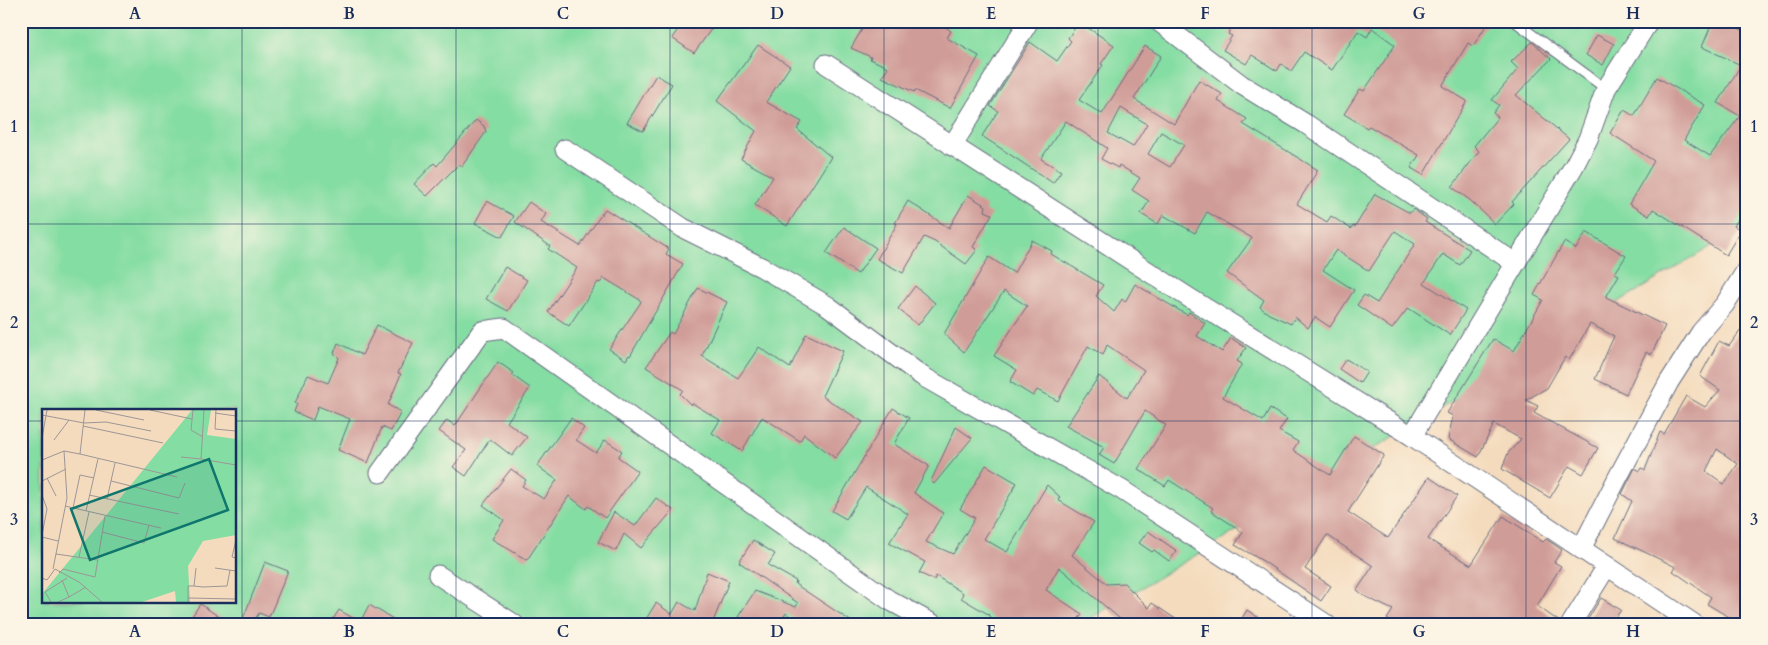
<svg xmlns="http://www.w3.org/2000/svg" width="1768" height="645" font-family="Cardo,serif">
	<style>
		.green { fill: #84dda3; stroke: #508680; fill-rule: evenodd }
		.building { fill: #d09c98; fill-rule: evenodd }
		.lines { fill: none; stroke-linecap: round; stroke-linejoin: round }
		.service-casing { stroke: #676b7f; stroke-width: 11 }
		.minor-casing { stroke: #676b7f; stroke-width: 21 }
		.service { stroke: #fff; stroke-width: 9 }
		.minor { stroke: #fff; stroke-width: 19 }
		.grid { fill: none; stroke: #1b2f5e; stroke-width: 1; stroke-opacity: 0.55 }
		.inset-road { fill: none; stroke: #9d9697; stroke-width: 1 }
		.view { fill: #0f766e; fill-opacity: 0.15; stroke: #0f766e; stroke-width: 2.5 }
		.inset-edge { fill: none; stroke: #1b2f5e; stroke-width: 2.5 }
		.neatline { fill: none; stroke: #1b2f5e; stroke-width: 2 }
		.grid-label { font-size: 16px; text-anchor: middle; font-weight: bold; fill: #1b2f5e }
	</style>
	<rect width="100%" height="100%" fill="#fcf5e5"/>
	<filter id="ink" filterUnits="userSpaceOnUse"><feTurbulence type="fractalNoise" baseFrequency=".02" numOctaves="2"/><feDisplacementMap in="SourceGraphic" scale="10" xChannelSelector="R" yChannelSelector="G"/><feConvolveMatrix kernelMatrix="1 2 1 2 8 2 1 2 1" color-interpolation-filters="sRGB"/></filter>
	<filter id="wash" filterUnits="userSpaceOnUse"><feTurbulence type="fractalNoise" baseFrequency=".0096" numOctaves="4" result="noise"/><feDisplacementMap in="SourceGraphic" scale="20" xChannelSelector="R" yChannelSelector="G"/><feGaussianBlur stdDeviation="1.12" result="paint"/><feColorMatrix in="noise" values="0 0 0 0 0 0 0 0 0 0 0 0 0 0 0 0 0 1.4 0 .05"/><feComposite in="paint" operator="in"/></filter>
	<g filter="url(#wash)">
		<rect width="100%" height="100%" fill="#f4dbbd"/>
		<path class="green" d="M21 21H1747V225L1081 624H21ZM44 410H235V601H44Z"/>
		<g id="blocks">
			<g class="building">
				<polygon points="684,21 717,21 694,53 672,38"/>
				<polygon points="867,21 883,28 886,21 893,21 906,27 908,21 937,21 951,31 947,38 979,56 950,108 915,90 914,92 882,77 888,67 870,59 871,57 851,48"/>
				<polygon points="1234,21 1489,21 1473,46 1468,43 1442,86 1467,101 1423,175 1411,168 1419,155 1369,126 1367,128 1344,114 1360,89 1364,91 1395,45 1372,28 1367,37 1358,31 1332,70 1304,52 1291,71 1281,64 1277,71 1252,55 1246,64 1223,50 1232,36 1228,34"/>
				<polygon points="1713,21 1723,21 1747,32 1747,205 1734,226 1741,230 1726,255 1653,209 1649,216 1629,204 1654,161 1610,133 1624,110 1634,116 1657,77 1705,105 1684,140 1710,156 1740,116 1718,103 1741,65 1702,47"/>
				<path d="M1079 22 1114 45 1101 64 1103 65 1079 100 1102 114 1145 46 1161 56 1134 99 1174 124 1199 80 1222 94 1218 101 1247 119 1243 124 1318 170 1297 204 1327 222 1331 216 1351 229 1353 226 1355 227 1375 194 1410 213 1413 209 1427 219 1425 222 1470 250 1460 265 1443 254 1424 283 1466 310 1450 335 1408 308 1392 329 1357 305 1364 295 1377 303 1415 244 1395 231 1369 271 1336 250 1323 270 1354 290 1330 327 1315 317 1308 328 1295 317 1291 324 1269 314 1260 307 1264 300 1227 273 1252 238 1207 212 1195 233 1163 215 1158 224 1141 214 1149 201 1132 190 1140 178 1119 165 1118 168 1101 159 1107 148 1066 121 1041 159 1061 171 1053 183 982 136 998 111 990 106 1030 42 1057 61 1071 41 1068 38ZM1121 108 1147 124 1133 147 1108 133ZM1161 132 1184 145 1170 167 1148 154Z"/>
				<polygon points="1597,35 1614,44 1603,65 1586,55"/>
				<polygon points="1532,42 1551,59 1516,95 1569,139 1512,202 1514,204 1495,224 1471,201 1452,187 1479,151 1474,146 1498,117 1493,113 1499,105 1492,100 1518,69 1511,62"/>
				<polygon points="758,45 790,66 766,102 802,122 797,129 831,157 787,226 755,205 773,177 741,159 756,131 717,101"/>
				<polygon points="656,75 672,84 643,131 627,123"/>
				<polygon points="476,120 484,126 486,132 462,166 459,164 427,196 414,184 434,163 437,166"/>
				<polygon points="968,195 986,206 985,211 992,214 973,247 977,250 966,264 935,242 924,237 903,273 877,259 897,224 895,223 908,201 949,228"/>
				<polygon points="487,201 514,216 502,237 475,223"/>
				<polygon points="529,202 546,214 541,222 580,246 605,209 669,249 666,254 683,264 630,356 629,355 626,360 609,349 641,302 640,300 604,278 600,283 598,282 569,326 548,312 577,268 548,249 550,246 515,222"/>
				<polygon points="844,227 876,248 858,274 826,253"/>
				<polygon points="1586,232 1626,256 1615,273 1619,275 1606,297 1665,326 1651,355 1646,352 1626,394 1595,379 1614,336 1590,324 1569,360 1565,357 1547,388 1526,400 1538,406 1534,413 1598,448 1583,474 1569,466 1550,498 1502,469 1508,453 1521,439 1494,424 1478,457 1448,439 1453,416 1447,413 1493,339 1514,351 1543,300 1534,295 1564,242 1576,249"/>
				<polygon points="1032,240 1052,251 1051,254 1103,285 1096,296 1114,312 1122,299 1125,302 1135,284 1187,315 1189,312 1205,323 1197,336 1222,352 1231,338 1246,348 1237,361 1242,364 1223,397 1263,421 1270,409 1287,419 1279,431 1298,442 1293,450 1330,475 1354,436 1384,455 1348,512 1388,538 1429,477 1457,496 1428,539 1471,565 1503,516 1543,542 1546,539 1562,550 1554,562 1561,566 1537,606 1560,622 1560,624 1394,624 1387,619 1393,610 1366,597 1357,590 1373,566 1327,535 1305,569 1331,586 1321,601 1263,561 1235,545 1243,532 1211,511 1213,508 1169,480 1165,486 1138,469 1166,425 1145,411 1114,464 1099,455 1104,447 1066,426 1099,376 1127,398 1144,370 1107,345 1103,355 1088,346 1058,401 1037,390 1033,396 1010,382 1017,370 994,356 1027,306 1004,291 964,352 944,334 989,257 1014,273"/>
				<polygon points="505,267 527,280 508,311 486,299"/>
				<polygon points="915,286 935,303 918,325 898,309"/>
				<polygon points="698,288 727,302 702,356 738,378 759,347 790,368 806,334 843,351 822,396 863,422 835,458 804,434 800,441 762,417 742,451 712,433 720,420 692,403 691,405 680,394 683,390 646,367 670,332 673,334"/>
				<path d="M1747 322V610L1739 623 1707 604 1711 597 1673 571 1676 567 1615 538 1632 501 1622 494 1635 468 1640 471 1642 468 1645 470 1660 432 1664 434 1686 396 1705 407 1720 390 1700 376 1719 341 1729 346ZM1717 449 1738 464 1724 484 1706 471Z"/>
				<polygon points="377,325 413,343 398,373 401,374 388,405 401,412 391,431 382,427 368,463 338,450 350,419 318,406 313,420 294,412 297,404 295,403 308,375 328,383 339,358 334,353 338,343 362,355"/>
				<polygon points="1346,359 1367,372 1360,383 1339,369"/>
				<polygon points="498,362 514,373 512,375 530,388 507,422 527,437 512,456 490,439 466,476 453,467 466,450 439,431 447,420 455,426"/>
				<polygon points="893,408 909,418 894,444 929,466 914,493 943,513 926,542 953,554 975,518 960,509 986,465 1017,483 984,539 1007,552 1047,485 1060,497 1058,500 1094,522 1072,555 1107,584 1124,583 1149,608 1152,603 1183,624 1126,624 1059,567 1046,590 1082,614 1075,624 998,624 988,614 961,598 963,593 936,576 934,580 919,573 925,562 889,543 908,514 866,487 846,519 832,511"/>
				<polygon points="571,418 584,428 576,440 596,453 605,440 622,451 618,457 638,471 605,518 588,506 586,509 569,496 527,560 492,539 504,520 483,505 511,469 526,480 522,486 544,499 557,480 537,466"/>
				<polygon points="956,427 972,438 934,484 931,481"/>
				<polygon points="656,498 673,510 641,548 624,534 616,551 598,542 614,512 635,526"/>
				<polygon points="1148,531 1177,551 1169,561 1154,550 1152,552 1139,543"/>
				<polygon points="753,540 775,554 768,565 796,581 795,584 855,624 800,624 786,613 779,624 748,624 738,617 755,591 796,607 798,603 739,562"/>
				<polygon points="265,562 288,571 269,617 259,613 252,624 241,624"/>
				<polygon points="707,572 729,581 713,622 717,624 643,624 656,603 672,614 679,602 695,611"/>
				<polygon points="1601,598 1621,610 1611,624 1585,624"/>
				<polygon points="200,604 230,624 187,624"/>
				<polygon points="369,605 402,624 330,624 339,610 360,622"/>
				<polygon points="1247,610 1268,624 1238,624"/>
			</g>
		</g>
	</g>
	<g filter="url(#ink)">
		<use href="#blocks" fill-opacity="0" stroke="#676b7f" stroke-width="1"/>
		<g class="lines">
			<defs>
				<polyline id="service" points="1514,21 1606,89"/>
				<g id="minor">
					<polyline points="1158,21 1242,85 1306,124 1515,263"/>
					<polyline points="826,64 1191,299 1412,436 1694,624"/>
					<polyline points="952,146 1029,21"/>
					<polyline points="565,149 683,228 761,267 828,306 922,376 1122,490 1326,624"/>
					<polyline points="1412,436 1574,166 1588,139 1606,89 1649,21"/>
					<polyline points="380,473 482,331 504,328 889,600 933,624"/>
					<polyline points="1581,549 1618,477 1669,382 1701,332 1725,304 1747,269"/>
					<polyline points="438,575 514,624"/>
					<polyline points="1571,624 1607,566"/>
				</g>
			</defs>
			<use href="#service" class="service-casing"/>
			<use href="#minor" class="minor-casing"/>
			<use href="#service" class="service"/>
			<use href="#minor" class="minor"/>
		</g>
	</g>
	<path class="grid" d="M242 21V624M456 21V624M670 21V624M884 21V624M1098 21V624M1312 21V624M1526 21V624M21 224H1747M21 421H44M235 421H1747"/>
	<g transform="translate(42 409)">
		<rect width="194" height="194" fill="#f4dbbd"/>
		<path d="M150 1H169L165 26 194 30V126L161 132 146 157 148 193H134L133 182 100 193H0V185Z" fill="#84dda3"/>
		<path class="inset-road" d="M43 1 38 45 135 68M54 1 102 11M108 1 150 10M151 1 149 21 161 28M174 1 173 20 194 22M173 4 194 7M0 6 42 14 64 13 109 22M41 17 121 34M0 29 5 1M12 31 27 11M22 42 38 45M139 48 159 50 162 1M159 50 194 56M0 51 22 42 25 89 11 160M5 69 14 87M0 72 24 60M69 72 137 89 143 74M0 86 5 100 0 126M47 86 137 105M65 90 73 54M23 97 119 119M31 99 38 66 52 69M44 102 56 50M60 123 102 134 107 116M0 128 16 132M194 131 190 148 194 149M14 145 55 151M37 148 47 103M154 159 152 177 161 178 185 177 188 161M173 159 194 162M17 164 21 160 53 168 63 107M0 169 5 171 13 160 37 173 60 193M27 188 44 178M146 189 194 190M9 193 3 183 25 169M16 193 27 188 20 171M146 193V177H152"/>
		<path class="view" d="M167 50 186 101 48 151 29 100Z"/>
		<rect width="194" height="194" class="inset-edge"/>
	</g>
	<rect width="1768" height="645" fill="none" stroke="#fcf5e5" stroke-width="55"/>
	<rect x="28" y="28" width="1712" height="590" class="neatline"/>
	<g class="grid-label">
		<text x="135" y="19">A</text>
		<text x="349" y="19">B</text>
		<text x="563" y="19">C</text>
		<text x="777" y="19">D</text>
		<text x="991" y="19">E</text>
		<text x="1205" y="19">F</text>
		<text x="1419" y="19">G</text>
		<text x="1633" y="19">H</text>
		<text x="14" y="132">1</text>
		<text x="1754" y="132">1</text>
		<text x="14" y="328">2</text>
		<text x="1754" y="328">2</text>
		<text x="14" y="525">3</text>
		<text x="1754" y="525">3</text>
		<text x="135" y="637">A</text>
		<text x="349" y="637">B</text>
		<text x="563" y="637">C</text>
		<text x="777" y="637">D</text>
		<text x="991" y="637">E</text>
		<text x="1205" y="637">F</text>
		<text x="1419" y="637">G</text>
		<text x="1633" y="637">H</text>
	</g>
</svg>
